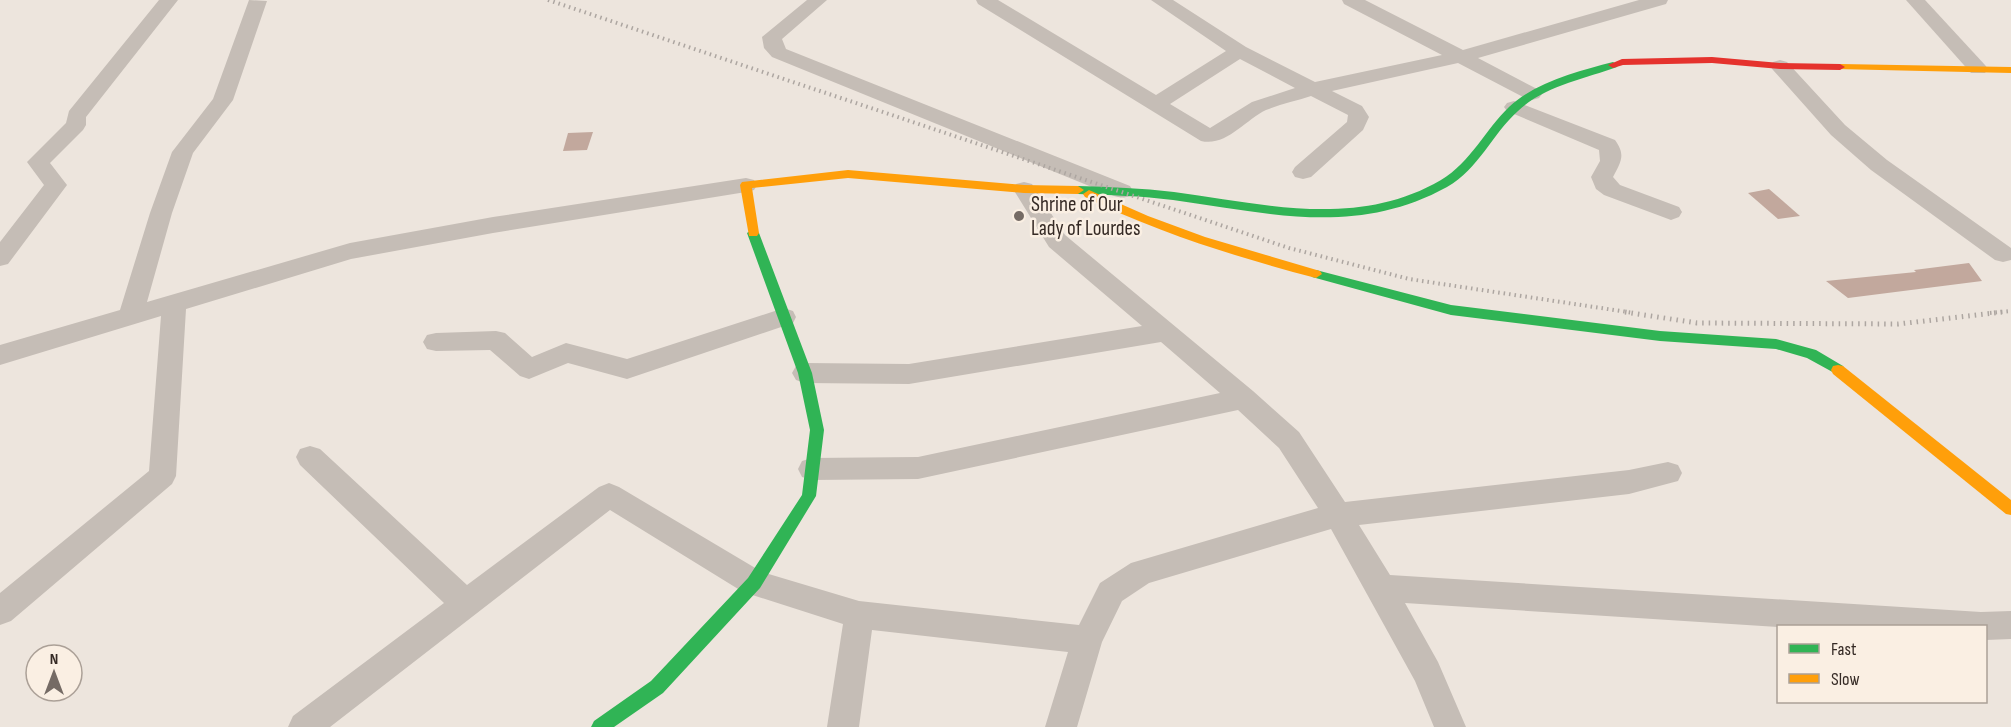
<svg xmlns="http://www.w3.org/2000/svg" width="2011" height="727" font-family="'Sofia Sans Condensed',sans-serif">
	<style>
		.building { fill: #c2a89d }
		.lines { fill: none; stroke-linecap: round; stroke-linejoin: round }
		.street { fill: #c5bdb6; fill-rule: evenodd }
		.fast { fill: #30b455; fill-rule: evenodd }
		.slow { fill: #ff9f0a; fill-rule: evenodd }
		.jam { fill: #e5322d; fill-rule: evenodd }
		.rail-far1 { stroke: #ada6a1; stroke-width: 4; stroke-dasharray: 1.5 4; stroke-linecap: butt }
		.rail { stroke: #ada6a1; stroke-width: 5; stroke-dasharray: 1.5 5; stroke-linecap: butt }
		.poi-dot { fill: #756b65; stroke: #faefe3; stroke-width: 2 }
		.labels { text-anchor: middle; stroke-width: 5; stroke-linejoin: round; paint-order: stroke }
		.poi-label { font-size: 21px; fill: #352a25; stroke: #faefe3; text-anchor: start }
	</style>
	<rect width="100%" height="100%" fill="#ede5dd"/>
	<g class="building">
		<polygon points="593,132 587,150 563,151 568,133"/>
		<polygon points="1769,189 1800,216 1778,219 1748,193"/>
		<polygon points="1969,263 1982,281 1848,298 1826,281 1916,272 1914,270"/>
	</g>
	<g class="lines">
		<g class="street">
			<polygon points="159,0 178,0 86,117 86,125 83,130 50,163 67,185 8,264 0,266 0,242 44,185 27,162 66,123 69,111"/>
			<polygon points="249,0 267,1 233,100 193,153 172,213 147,302 350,243 493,217 746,178 754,180 757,185 754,190 746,192 493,233 351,259 186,309 176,476 172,484 11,621 0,625 0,593 149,471 161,316 0,365 0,345 120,310 150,213 172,152 213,99"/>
			<polygon points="807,0 827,0 782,39 786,49 1130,186 1133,191 1130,196 1122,198 1114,196 772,57 764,48 762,37"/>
			<path d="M976 0H998L1156 95 1226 51 1151 0H1173L1246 47 1315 82 1442 55 1344 4 1342 0H1365L1463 50 1639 0H1668L1666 4 1478 58 1539 90 1542 94 1539 98 1532 100 1525 98 1458 63 1332 91 1362 106 1369 117 1363 130 1311 177 1303 179 1295 177 1292 172 1295 167 1347 122 1348 115 1311 96C1296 101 1280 104 1266 110 1245 120 1226 147 1201 141L978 4ZM1240 59 1295 88 1252 102 1210 128 1170 104Z"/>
			<polygon points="1906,0 1925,0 1985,65 1988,69 1985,73 1971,73"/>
			<polygon points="1780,60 1787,62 1845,125 1887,160 2011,248 2011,260 2003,262 1995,260 1871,170 1831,135 1773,70 1770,66 1773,62"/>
			<path d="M1514 101 1615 140C1626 155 1621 162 1613 177L1620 185 1679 207 1682 212 1679 217 1671 220 1663 217 1604 195 1596 189 1591 177 1600 161 1599 150 1507 111 1504 107 1507 103Z"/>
			<polygon points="1024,182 1032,184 1065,235 1253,391 1299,432 1345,502 1629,470 1668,462 1678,465 1682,473 1678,481 1629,494 1359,525 1390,575 1981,612 2011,611 2011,639 1986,640 1986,626 1778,627 1405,603 1438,662 1466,727 1434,727 1415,681 1331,529 1149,583 1122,601 1102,642 1077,727 1045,727 1068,652 872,630 859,727 827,727 843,624 743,592 610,510 330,727 288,727 293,716 444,603 300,465 296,457 300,449 310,446 320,449 467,585 599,487 609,483 619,487 762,572 859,601 1079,625 1100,583 1131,563 1318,508 1279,448 1238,410 918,479 812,480 802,477 798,469 802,461 812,458 918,457 1220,393 1161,342 909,384 805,383 796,380 792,373 796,366 805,363 909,364 1142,326 1049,247 1013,189 1016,184"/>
			<polygon points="784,308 793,311 796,317 793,323 627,379 568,363 529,379 520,376 490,350 436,351 427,349 423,342 427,335 436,333 496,331 505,333 532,357 566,343 627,359"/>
		</g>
		<g class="fast">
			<path d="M1613 62 1618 65 1617 67C1584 79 1544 86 1518 111 1492 134 1479 169 1447 187 1356 237 1269 213 1173 200 1142 196 1110 195 1078 194L1072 190 1078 186C1110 187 1142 188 1174 192 1264 204 1357 229 1441 180 1471 162 1485 130 1509 107 1535 82 1579 71 1613 62Z"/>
			<polygon points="753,229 759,233 812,373 824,430 816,496 760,588 663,693 614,727 591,727 594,721 651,681 748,578 802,495 810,430 798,373 747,233"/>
			<polygon points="1316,270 1451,305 1660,331 1776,339 1816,350 1843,366 1845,370 1843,374 1838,375 1807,358 1776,349 1660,341 1451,315 1312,277 1310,274 1312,271"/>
		</g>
		<g class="slow">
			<polygon points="1840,64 2011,67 2011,73 1836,69 1836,65"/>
			<polygon points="848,170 1024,185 1078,186 1084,190 1078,194 1024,193 848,178 752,188 759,233 757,236 749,236 740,185 742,182"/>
			<path d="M1089 190 1148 216 1205 237 1320 271 1322 274 1316 278C1236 257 1159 233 1085 197L1083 194Z"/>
			<polygon points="1838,365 1843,366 2011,500 2011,515 2006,514 1833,374 1831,370 1833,366"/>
		</g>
		<polygon class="jam" points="1712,57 1780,63 1840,64 1845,67 1840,70 1780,69 1712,63 1623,65 1613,68 1608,65 1622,59"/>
		<g class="rail-far1">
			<polyline points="548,0 1289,248 1409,279 1634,313"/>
			<polyline points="1990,313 2011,311"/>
		</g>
		<polyline class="rail" points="1625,312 1697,323 1898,324 2003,312"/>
	</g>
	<circle class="poi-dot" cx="1019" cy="216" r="6"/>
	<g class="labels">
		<g class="poi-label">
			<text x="1031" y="211">Shrine of Our<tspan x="1031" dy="24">Lady of Lourdes</tspan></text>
		</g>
	</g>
	<rect x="1777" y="625" width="210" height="78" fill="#faefe3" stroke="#aba097" stroke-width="1.5"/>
	<rect x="1789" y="644" width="30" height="9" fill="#30b455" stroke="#aba097" stroke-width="1.5"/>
	<text x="1831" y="655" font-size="18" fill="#352a25">Fast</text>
	<rect x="1789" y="674" width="30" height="9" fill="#ff9f0a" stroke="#aba097" stroke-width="1.5"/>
	<text x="1831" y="685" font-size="18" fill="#352a25">Slow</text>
	<g transform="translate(54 673)"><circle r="28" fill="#faefe3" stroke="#aba097" stroke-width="1.5"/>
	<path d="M0-4.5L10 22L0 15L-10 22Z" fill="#756b65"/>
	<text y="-9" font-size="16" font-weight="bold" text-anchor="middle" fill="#352a25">N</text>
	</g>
</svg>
